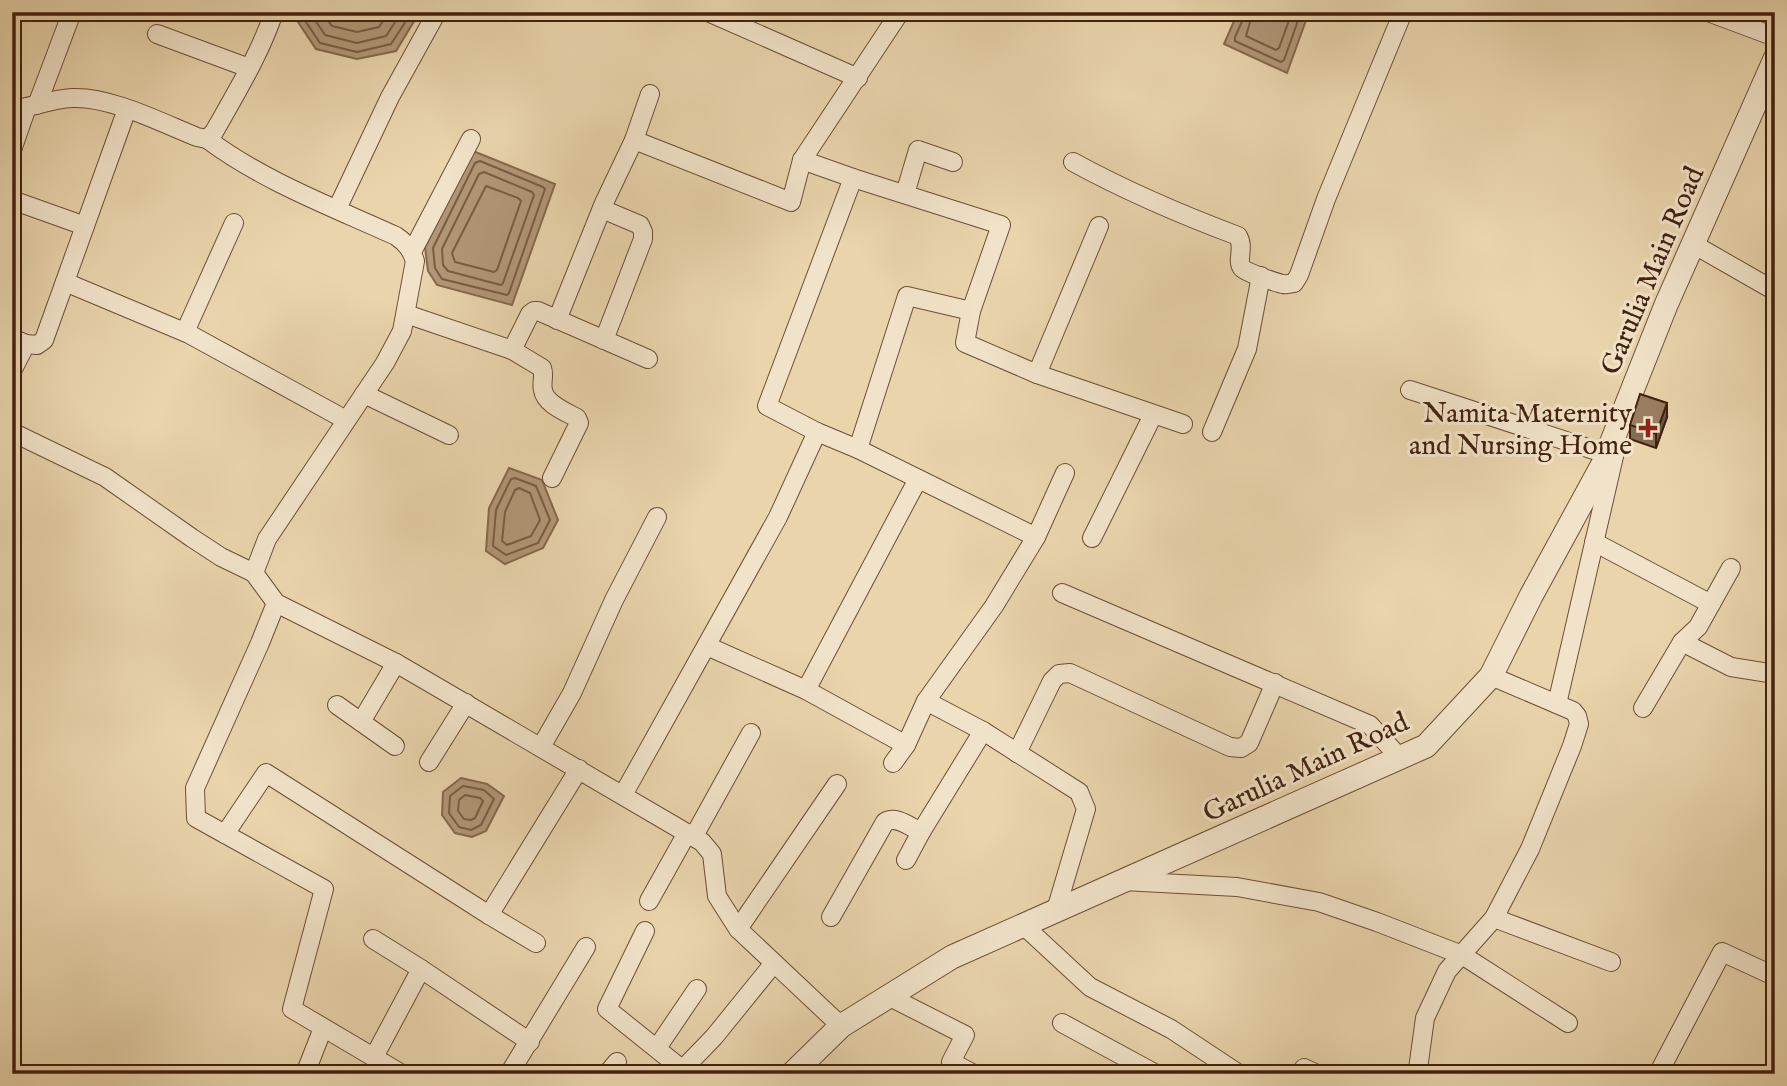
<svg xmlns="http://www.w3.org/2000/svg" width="1787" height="1086" font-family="'IM FELL English',serif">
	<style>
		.water { fill: #b19777; stroke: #85684d; stroke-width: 2 }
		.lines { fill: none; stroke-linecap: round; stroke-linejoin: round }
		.shore { stroke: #7a5c43; stroke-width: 2 }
		.minor-casing { stroke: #6c4e36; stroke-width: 20 }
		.tertiary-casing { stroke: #6c4e36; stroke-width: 25 }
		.minor { stroke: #f1e3c9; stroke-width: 18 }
		.tertiary { stroke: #f1e3c9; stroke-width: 23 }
		.wall { fill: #846c53; stroke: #43210f; stroke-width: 2 }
		.shaded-wall { fill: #6b5844; stroke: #43210f; stroke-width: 2 }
		.building { fill: #997e61; stroke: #43210f; stroke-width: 2 }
		.poi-dot { fill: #8f2418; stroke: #f1e3c9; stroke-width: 2.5 }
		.labels { text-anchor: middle; stroke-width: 6; stroke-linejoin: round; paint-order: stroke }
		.street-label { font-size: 28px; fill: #43210f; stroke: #f1e3c9 }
		.poi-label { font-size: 28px; fill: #43210f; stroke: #f1e3c9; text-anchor: end }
	</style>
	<rect width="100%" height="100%" fill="#e9d4ac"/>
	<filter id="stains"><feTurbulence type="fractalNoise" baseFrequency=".00286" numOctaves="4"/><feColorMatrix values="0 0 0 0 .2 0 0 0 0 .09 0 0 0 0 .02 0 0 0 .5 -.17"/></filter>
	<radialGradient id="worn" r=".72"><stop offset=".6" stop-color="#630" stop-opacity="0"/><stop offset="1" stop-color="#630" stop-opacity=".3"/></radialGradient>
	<g class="water">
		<polygon points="300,12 415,12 416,18 396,51 357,59 316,49 298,22"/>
		<polygon points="1238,12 1309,12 1287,73 1224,44"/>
		<polygon points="473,151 555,184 512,305 437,285 428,271 425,247"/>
		<polygon points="509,468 542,480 558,520 543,548 505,564 486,551 489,508"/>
		<polygon points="461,778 487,784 504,796 486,831 472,837 455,833 442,815 443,792"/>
	</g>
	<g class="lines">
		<g class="shore">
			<polyline points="307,12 306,22 320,43 357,52 391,44 408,18 408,12"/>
			<polyline points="316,12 315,20 325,35 357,43 386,36 399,16 399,12"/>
			<polyline points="326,12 326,18 332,26 357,32 379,27 389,12"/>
			<polyline points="1244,12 1244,17 1235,37 1235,41 1281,62 1284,60 1301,12"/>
			<polyline points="1253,12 1246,36 1276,50 1279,48 1292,12"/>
			<polygon points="480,161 543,187 545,189 509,293 507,295 442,279 435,268 433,248 475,163"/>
			<polygon points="484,172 532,192 534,195 503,283 501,285 448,271 443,265 442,249 479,174"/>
			<polygon points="486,186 518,198 521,201 497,270 494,272 455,262 452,253"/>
			<polygon points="515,478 536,486 550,520 538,543 506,555 493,546 496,510 511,479"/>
			<polygon points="519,488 530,493 540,520 531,536 507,545 502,541 505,512 515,490"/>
			<polygon points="463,786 484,790 494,799 481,825 471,830 459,827 449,813 450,796"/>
			<polygon points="465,795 480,798 483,801 475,818 471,820 464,819 458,811 459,800"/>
		</g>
		<defs>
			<g id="minor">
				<polyline points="708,12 858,78"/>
				<polyline points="1708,12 1775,37"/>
				<polyline points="157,34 249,68"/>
				<polyline points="37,105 72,12"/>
				<path d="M12 110C32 107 52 99 72 98 110 96 162 123 197 137L207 139 214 132C236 93 260 54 274 12"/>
				<path d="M207 139C263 181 332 207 396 236 406 243 411 249 415 261L402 331 385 363 267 539 254 573 276 603 396 663 702 842 712 854 717 896 738 929 841 1026"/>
				<polyline points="634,140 791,202 802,160"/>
				<polyline points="12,150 27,107"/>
				<path d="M1073 162C1126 191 1182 215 1238 236 1245 248 1236 260 1242 268 1245 272 1277 283 1283 284 1287 285 1290 283 1294 283L1299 275 1326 199 1403 12"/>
				<polyline points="853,178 767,406 817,432 858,449 1036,537"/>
				<polyline points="905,194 918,150 953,162"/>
				<polyline points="12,200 85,226"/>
				<polyline points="337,209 390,97 437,12"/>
				<polyline points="602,209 640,225 643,232 643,239 604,340"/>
				<polyline points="1693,244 1775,291"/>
				<polyline points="412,252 471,139"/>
				<polyline points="65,282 189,334 346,420"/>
				<polyline points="971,311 965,343 1037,374 1183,424"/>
				<polyline points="406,314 512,350 530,314 534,311 538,311 648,359"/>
				<polyline points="557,320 604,203 634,140 650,94"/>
				<polyline points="185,332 234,223"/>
				<polyline points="12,338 26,344 37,345 44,340 127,109"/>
				<path d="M512 350 542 368C545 376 541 382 543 390 545 404 566 412 577 418L579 423 552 478"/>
				<polyline points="12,371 26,344"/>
				<polyline points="1037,374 1099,226"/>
				<polyline points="1410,390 1606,454"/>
				<polyline points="364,394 449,435"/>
				<polyline points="12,432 105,477 192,538 221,557 254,573"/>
				<polyline points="1212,432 1247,349 1261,276"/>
				<polyline points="858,449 907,296 971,311 1001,225 853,178 802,160 900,12"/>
				<polyline points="1092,538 1153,415"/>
				<polyline points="1594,542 1711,604"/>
				<polyline points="1062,593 1370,725 1400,758"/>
				<polyline points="276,603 260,643 195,788 196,818 324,889 292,1009 402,1074"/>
				<polyline points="1682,642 1731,667 1775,674"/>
				<polyline points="707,646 806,690 906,745"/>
				<polyline points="806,690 918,479"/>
				<polyline points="926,701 983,731"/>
				<polyline points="1557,704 1615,452"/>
				<polyline points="337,705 395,746"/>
				<polyline points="1643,708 1682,642 1698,627 1731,568"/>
				<polyline points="361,722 396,663"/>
				<polyline points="541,747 572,693 614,600 657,517"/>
				<polyline points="1017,753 1052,681 1059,674 1070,673 1230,747 1241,748 1249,743 1275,683"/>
				<polyline points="429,762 466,703"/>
				<polyline points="893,763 906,745 926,701 994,606 1036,537 1065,473"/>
				<polyline points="623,795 778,517 817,432"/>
				<polyline points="225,834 266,773 489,915 536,943"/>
				<polyline points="694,836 751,733"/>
				<polyline points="906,860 921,832 983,731 1079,792 1086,809 1056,910"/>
				<polyline points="1123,881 1237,887 1319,902 1377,922 1462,955 1568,1023"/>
				<polyline points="649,901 687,833"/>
				<polyline points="489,915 579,769"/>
				<path d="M831 917 885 822C896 815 910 827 921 832"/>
				<polyline points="1494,918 1611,962"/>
				<polyline points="1023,925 1090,987 1171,1029 1239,1074"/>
				<polyline points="738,929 837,784"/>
				<polyline points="645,931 607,1009 688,1074"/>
				<polyline points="373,939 421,969 530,1042"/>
				<polyline points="888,996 965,1035 951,1062 974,1074"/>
				<polyline points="1062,1023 1156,1074"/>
				<polyline points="657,1048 697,989"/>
				<polyline points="374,1057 421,969"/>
				<polyline points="683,1069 714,1037 774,963"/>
				<polyline points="305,1074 323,1028"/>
				<polyline points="509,1074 586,947"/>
				<polyline points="607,1074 617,1062"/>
				<polyline points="1300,1074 1304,1068 1317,1074"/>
				<polyline points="1420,1074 1418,1069 1425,1018 1447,971 1494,918 1530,849 1572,746 1579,724 1577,716 1573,711 1491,676"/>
				<polyline points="1658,1074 1722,952 1772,975"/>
			</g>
			<polyline id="tertiary" points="792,1074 841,1026 952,957 1426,746 1491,676 1531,596 1603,464 1666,305 1775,59"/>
		</defs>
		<use href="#minor" class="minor-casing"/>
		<use href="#tertiary" class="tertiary-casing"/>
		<use href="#minor" class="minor"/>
		<use href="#tertiary" class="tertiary"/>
	</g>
	<polygon class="wall" points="1667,417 1656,448 1630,439 1630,425"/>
	<polygon class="shaded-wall" points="1667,403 1667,417 1656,448 1656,434"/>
	<polygon class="building" points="1640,394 1667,403 1656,434 1630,425"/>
	<path class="poi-dot" d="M1644.5 417.5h7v7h7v7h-7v7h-7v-7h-7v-7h7z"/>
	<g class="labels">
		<g class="street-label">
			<text transform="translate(1651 270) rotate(-67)" y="10">Garulia Main Road</text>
			<text transform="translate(1305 766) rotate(-25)" y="10">Garulia Main Road</text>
		</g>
		<g class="poi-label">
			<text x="1632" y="422">Namita Maternity<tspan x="1632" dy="32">and Nursing Home</tspan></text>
		</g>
	</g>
	<rect width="1787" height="1086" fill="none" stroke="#e9d4ac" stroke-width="42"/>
	<rect x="14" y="14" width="1759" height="1058" fill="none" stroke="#43210f" stroke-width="3.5"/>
	<rect x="21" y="21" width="1745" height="1044" fill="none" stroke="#43210f" stroke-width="2"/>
	<rect width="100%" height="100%" filter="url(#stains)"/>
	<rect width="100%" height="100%" fill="url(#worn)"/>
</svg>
